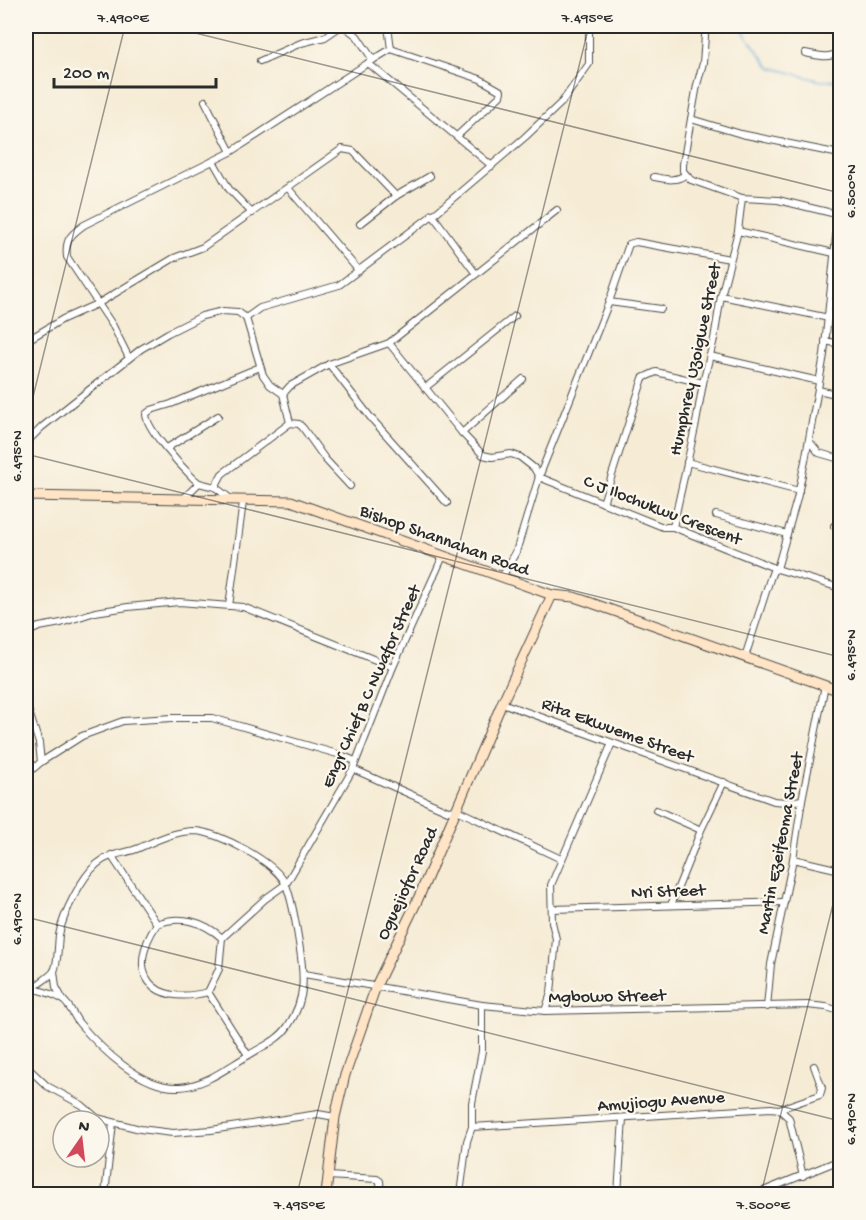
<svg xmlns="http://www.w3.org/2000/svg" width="866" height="1220" font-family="'Gochi Hand',sans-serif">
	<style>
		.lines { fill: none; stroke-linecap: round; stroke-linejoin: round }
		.stream { stroke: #58a2d0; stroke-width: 1.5 }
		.street-casing { stroke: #494845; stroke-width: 8 }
		.secondary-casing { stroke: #494845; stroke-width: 11 }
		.street { stroke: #fff; stroke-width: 6 }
		.secondary { stroke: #ffe4c6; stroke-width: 9 }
		.ticks { fill: none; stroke: #2b2b2b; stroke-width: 1.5; stroke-opacity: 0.45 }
		.labels { text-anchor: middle; stroke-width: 4.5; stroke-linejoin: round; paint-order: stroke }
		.street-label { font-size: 18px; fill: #2b2b2b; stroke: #fbf7ec }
		.neatline { fill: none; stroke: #2b2b2b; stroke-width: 2 }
		.ticks-label { font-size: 15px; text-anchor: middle; fill: #2b2b2b }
	</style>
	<rect width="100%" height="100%" fill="#fbf7ec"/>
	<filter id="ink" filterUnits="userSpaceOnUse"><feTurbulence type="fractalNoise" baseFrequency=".0167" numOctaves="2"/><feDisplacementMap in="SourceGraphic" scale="12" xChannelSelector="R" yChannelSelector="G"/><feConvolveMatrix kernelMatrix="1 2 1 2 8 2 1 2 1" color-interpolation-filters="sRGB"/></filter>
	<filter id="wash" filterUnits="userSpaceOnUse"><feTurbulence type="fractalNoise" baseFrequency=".008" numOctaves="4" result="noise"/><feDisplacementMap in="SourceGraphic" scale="24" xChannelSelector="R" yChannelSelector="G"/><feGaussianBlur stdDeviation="1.35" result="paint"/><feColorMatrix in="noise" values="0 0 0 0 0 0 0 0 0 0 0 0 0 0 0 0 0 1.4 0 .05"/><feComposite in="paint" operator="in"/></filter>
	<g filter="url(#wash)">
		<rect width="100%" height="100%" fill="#f6ecd6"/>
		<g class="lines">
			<polyline class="stream" points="739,26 770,67 821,81 840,80"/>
		</g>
	</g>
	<g filter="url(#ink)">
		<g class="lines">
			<defs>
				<g id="street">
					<polyline points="344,26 357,36 373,60"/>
					<polyline points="388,26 391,49"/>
					<polyline points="705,36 703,63 697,85 683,164 683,171 691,180 742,198 778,200 840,215"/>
					<path d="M805 53C817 55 830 60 840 51"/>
					<polyline points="260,61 301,43 325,37 341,26"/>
					<polyline points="368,63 391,49 480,79 501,91 500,96 457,136"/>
					<polyline points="205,101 231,152"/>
					<polyline points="691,119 741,134 840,154"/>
					<polyline points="213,161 229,189 252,213"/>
					<path d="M654 177C666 179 675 182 685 175"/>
					<polyline points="288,188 359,271"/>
					<polyline points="432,214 476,274"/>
					<polyline points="360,224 396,196 430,176"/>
					<polyline points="738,231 834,253"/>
					<polyline points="831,288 840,290"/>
					<polyline points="721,296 829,318"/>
					<polyline points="609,302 661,309"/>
					<polyline points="246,318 260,308 339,285 438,211 525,137 562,102 589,64 589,26"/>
					<polyline points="26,341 63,319 99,303 174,258 203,247 342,149 353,151 396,196"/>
					<polyline points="825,341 840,344"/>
					<polyline points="389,343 462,433 483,455 492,457 511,454 520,457 534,468 539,477"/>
					<polyline points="710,356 819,381"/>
					<path d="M129 358 113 326 67 257C65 240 70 235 84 225L231 152 368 63 492 166"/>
					<polyline points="329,364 371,418 447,503"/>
					<polyline points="425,388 515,316"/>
					<polyline points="818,390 840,395"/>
					<polyline points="283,394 290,386 329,364 389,343 557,210"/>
					<polyline points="462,433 523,379"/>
					<polyline points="809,441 819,453 840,459"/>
					<polyline points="26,443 42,427 141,349 168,333 202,316 223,311 238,312 246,318 263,375 270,385 283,394 290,423"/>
					<polyline points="167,448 218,416"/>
					<polyline points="687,462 799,491"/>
					<polyline points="539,477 663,527 673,527 777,569 840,588"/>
					<polyline points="215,487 222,474 290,423 299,424 303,428 325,459 350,486"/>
					<polyline points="183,499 199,483"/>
					<path d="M232 500 215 487 199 483 193 478C181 466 146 429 146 414L151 410 171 404 260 367"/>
					<polyline points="603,503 643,378 656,372 703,383"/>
					<polyline points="716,515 787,534"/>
					<polyline points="834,526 840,527"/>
					<polyline points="673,527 696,423 703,383 714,339 721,296 738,231 742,198"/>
					<polyline points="502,577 516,552 539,477 609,302 629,244 636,242 730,259"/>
					<polyline points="229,606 243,502"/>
					<polyline points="26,633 39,627 61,623 95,612 128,607 179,602 243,607 393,667"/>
					<polyline points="745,657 770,579 773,571 777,569 797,499 805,461 824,355 836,237 840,215"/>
					<polyline points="26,703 39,743 41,762"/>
					<polyline points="502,703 774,801 786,802 802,800"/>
					<polyline points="353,769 448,811 457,810 561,859"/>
					<polyline points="26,775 41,762 82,736 123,721 172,718 212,718 341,755 355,761"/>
					<polyline points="656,810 701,830"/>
					<polyline points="111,855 157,924"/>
					<polyline points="793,859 840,870"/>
					<polyline points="671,905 701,830 724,782"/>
					<polyline points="553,909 784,902"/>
					<polyline points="54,971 56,987 63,1000"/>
					<polyline points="304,974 482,1005 545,1011 807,1005 826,1007 840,1011"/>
					<path d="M26 988C34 988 58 995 64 1001 70 1006 74 1016 79 1023 101 1049 142 1089 179 1087 205 1086 228 1067 249 1055 263 1046 279 1040 288 1026 307 998 304 974 299 943 296 924 293 903 286 885 277 863 219 832 195 831 175 831 157 840 139 848 125 854 110 853 97 864 81 878 63 914 59 935 58 943 58 964 54 971 50 977 39 983 33 988"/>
					<path d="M208 992C152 1007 124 973 157 924 180 915 203 921 222 938"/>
					<polyline points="767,1007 771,964 793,859 802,800 825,685"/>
					<polyline points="545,1011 551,993 556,939 552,922 551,885 612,743"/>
					<polyline points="248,1055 208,992 219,969 222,938 265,899 286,884 353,769 393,667 443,556"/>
					<polyline points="26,1062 30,1070 47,1086 82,1105 97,1118 140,1129 173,1133 211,1130 318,1114 335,1117"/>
					<polyline points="779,1109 820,1095 822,1088 814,1066"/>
					<polyline points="472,1127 771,1108 779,1109 789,1118 803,1176"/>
					<polyline points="328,1176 377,1179 380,1181 381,1194"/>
					<polyline points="105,1194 113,1123"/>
					<polyline points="460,1194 467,1141 472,1127 472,1103 482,1051 482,1005"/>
					<polyline points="618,1194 623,1118"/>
					<polyline points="756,1194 840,1160"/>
				</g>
				<g id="secondary">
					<polyline points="26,496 291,501 552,595 574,597 586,601 840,691"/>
					<polyline points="326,1194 335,1117 345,1075 376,986 418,899 502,703 552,595"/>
				</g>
			</defs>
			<use href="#street" class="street-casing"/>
			<use href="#secondary" class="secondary-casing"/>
			<use href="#street" class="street"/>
			<use href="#secondary" class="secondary"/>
		</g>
	</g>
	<path class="ticks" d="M167 26 840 193M26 425 125 26M26 454 840 657M26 917 840 1121M297 1194 589 26M761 1194 840 876"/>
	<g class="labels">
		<g class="street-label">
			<text transform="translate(694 359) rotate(-78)" y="6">Humphrey Uzoigwe Street</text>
			<text transform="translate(663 509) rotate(21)" y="6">C J Ilochukwu Crescent</text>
			<text transform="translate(445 539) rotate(20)" y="6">Bishop Shannahan Road</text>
			<text transform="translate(370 686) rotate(-66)" y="6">Engr Chief B C Nwafor Street</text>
			<text transform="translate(618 729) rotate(20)" y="6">Rita Ekwueme Street</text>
			<text transform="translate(779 843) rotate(-79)" y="6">Martin Ezeifeoma Street</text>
			<text transform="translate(406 883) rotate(-65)" y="6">Oguejiofor Road</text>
			<text transform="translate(668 890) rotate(-2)" y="6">Nri Street</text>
			<text transform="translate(607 995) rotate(-1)" y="6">Mgbowo Street</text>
			<text transform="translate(661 1100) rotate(-4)" y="6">Amujiogu Avenue</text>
		</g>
	</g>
	<rect width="866" height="1220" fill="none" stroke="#fbf7ec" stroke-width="66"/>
	<g transform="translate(81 1139) rotate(14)"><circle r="28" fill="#fbf7ec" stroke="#a8a59f" stroke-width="1.5"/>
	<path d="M0-4.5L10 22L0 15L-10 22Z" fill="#d1495b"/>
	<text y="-9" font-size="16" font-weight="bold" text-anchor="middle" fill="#2b2b2b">N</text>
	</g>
	<path d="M54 78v9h162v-9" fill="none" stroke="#2b2b2b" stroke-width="3"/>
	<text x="63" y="78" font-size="18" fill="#2b2b2b" stroke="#fbf7ec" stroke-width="4.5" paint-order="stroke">200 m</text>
	<rect x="33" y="33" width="800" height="1154" class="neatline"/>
	<g class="ticks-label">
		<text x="123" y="22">7.490°E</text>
		<text x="587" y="22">7.495°E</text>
		<text transform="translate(850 191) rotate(-90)" y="5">6.500°N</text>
		<text transform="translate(16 456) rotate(-90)" y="5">6.495°N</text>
		<text transform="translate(850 655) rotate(-90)" y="5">6.495°N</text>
		<text transform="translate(16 919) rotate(-90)" y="5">6.490°N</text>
		<text transform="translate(850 1119) rotate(-90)" y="5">6.490°N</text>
		<text x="299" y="1209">7.495°E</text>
		<text x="763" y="1209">7.500°E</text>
	</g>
</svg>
